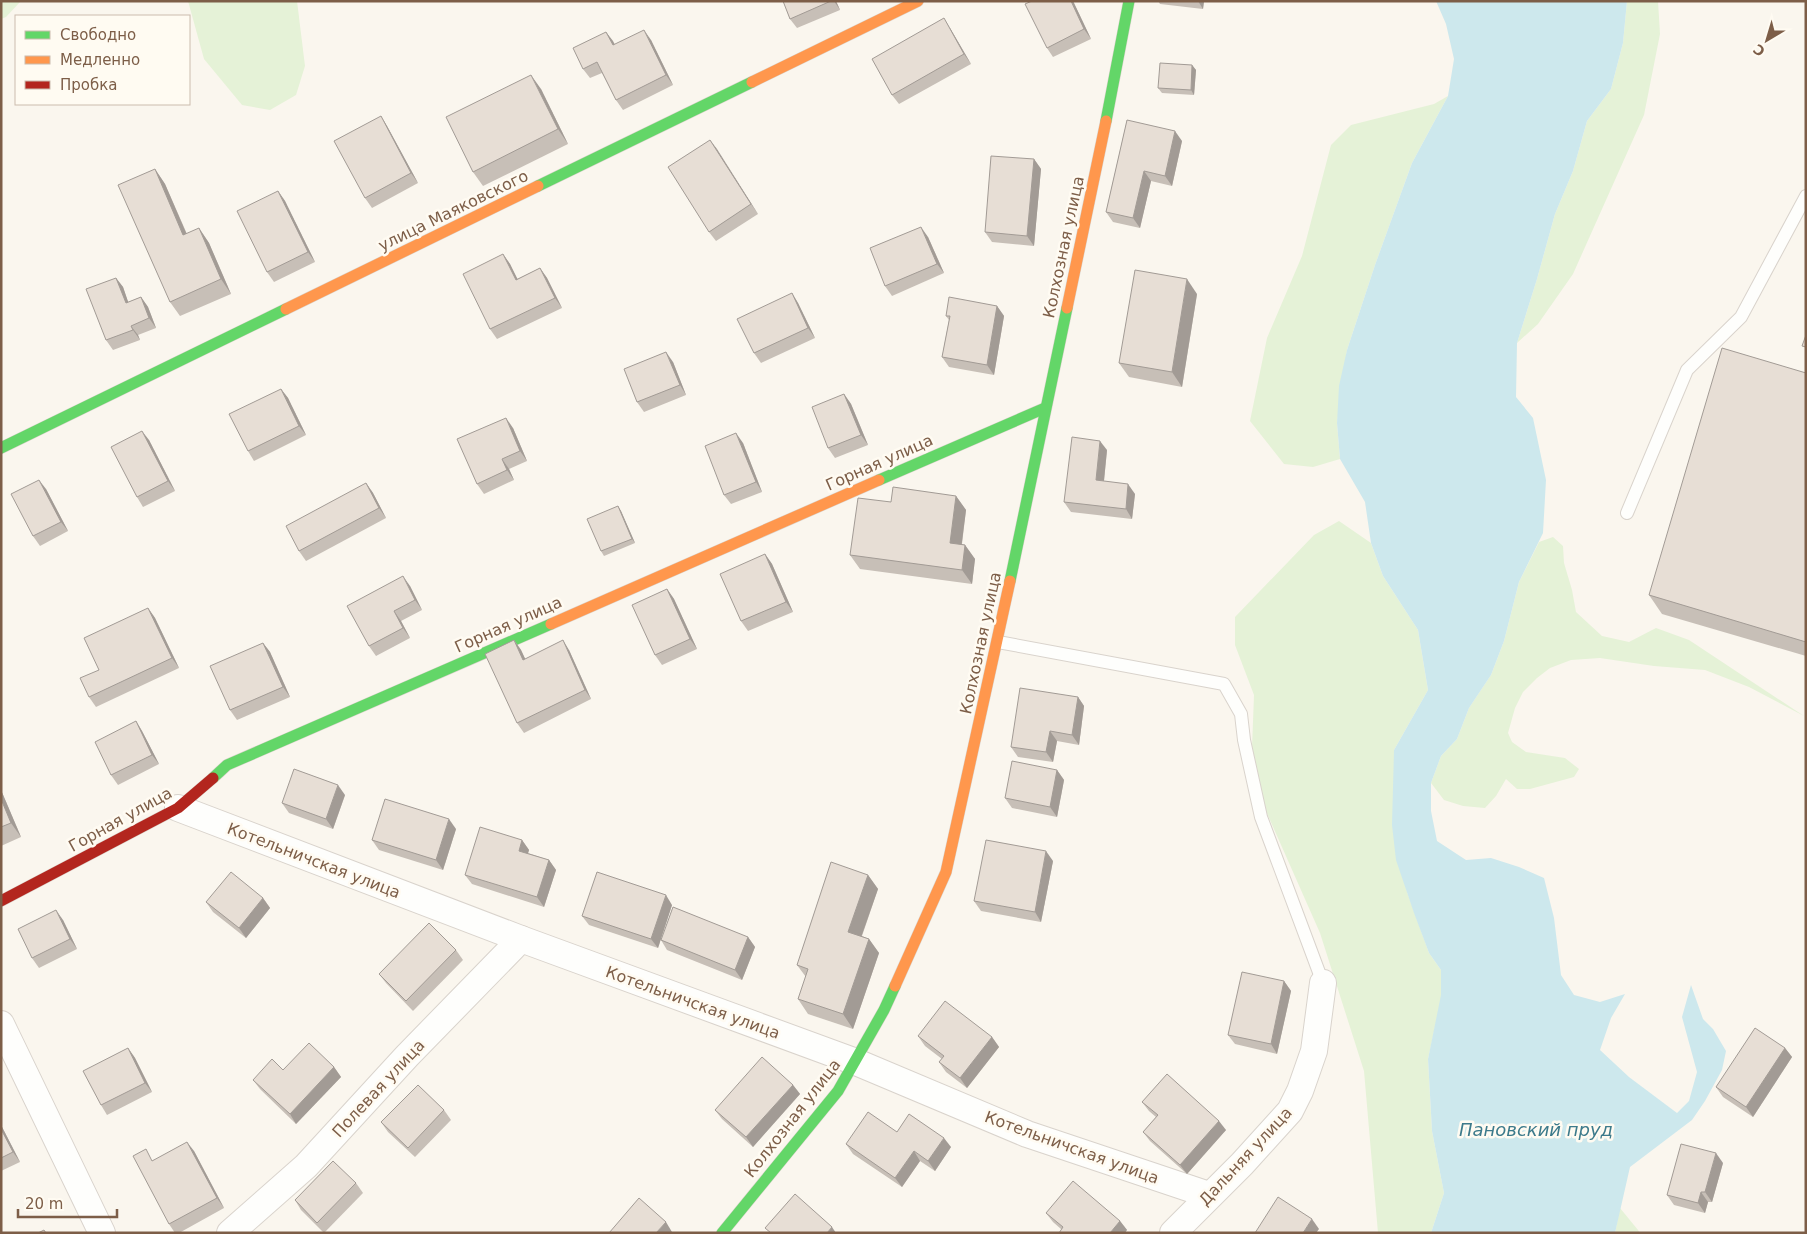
<svg xmlns="http://www.w3.org/2000/svg" width="1807" height="1234" font-family="'DejaVu Sans',sans-serif">
	<style>
		.green { fill: #e5f2d7 }
		.water { fill: #cde8ed }
		.lines { fill: none; stroke-linecap: round; stroke-linejoin: round }
		.lane-casing { stroke: #d9d3cc; stroke-width: 14 }
		.street-casing { stroke: #d9d3cc; stroke-width: 28 }
		.fast-casing { stroke: #dad3cc; stroke-width: 12 }
		.slow-casing { stroke: #dad3cc; stroke-width: 12 }
		.jam-casing { stroke: #dad3cc; stroke-width: 12 }
		.lane { stroke: #fefefc; stroke-width: 12 }
		.street { stroke: #fefefc; stroke-width: 26 }
		.fast { stroke: #63d668; stroke-width: 11 }
		.slow { stroke: #ff974d; stroke-width: 11 }
		.jam { stroke: #b3261e; stroke-width: 11 }
		.wall { fill: #c7bfb7 }
		.shaded-wall { fill: #a29b95 }
		.building { fill: #e7ded5; stroke: #a29b95 }
		.labels { text-anchor: middle; stroke-width: 5; stroke-linejoin: round; paint-order: stroke }
		.street-label { font-size: 16px; fill: #7d5e48; stroke: #fffbf2 }
		.water-label { font-size: 18px; font-style: italic; fill: #3c7a8b; stroke: #fffbf2 }
	</style>
	<rect width="100%" height="100%" fill="#faf6ee"/>
	<g class="green">
		<polygon points="1,1 21,1 6,17 1,19"/>
		<polygon points="188,1 297,1 305,66 296,95 270,110 242,105 204,59"/>
		<polygon points="1627,1 1658,1 1660,34 1644,115 1573,274 1538,324 1517,343 1537,279 1555,214 1573,171 1587,121 1611,89 1623,43"/>
		<polygon points="1448,96 1412,163 1375,265 1347,350 1337,423 1340,459 1313,467 1284,464 1250,421 1267,338 1302,256 1331,145 1351,125 1434,104"/>
		<polygon points="1339,521 1371,543 1383,576 1418,630 1428,690 1394,750 1407,892 1429,953 1441,970 1442,995 1428,1059 1432,1131 1444,1193 1431,1233 1378,1233 1364,1071 1320,933 1262,802 1252,748 1254,695 1235,645 1235,617 1314,535"/>
		<polygon points="1553,537 1563,546 1564,563 1572,590 1576,612 1602,636 1629,642 1656,628 1689,640 1804,716 1749,687 1705,670 1654,666 1600,658 1571,660 1550,668 1537,678 1523,692 1515,708 1508,733 1512,742 1526,752 1565,758 1579,769 1574,777 1530,789 1517,789 1506,779 1496,796 1485,808 1463,806 1444,800 1431,783 1441,756 1457,739 1469,708 1491,675 1504,641 1519,582 1539,542"/>
		<polygon points="1620,1208 1638,1230 1640,1233 1615,1233"/>
	</g>
	<polygon class="water" points="1436,1 1627,1 1623,43 1611,89 1587,121 1573,171 1555,214 1537,279 1517,343 1516,397 1533,418 1546,480 1543,533 1519,582 1504,641 1491,675 1469,708 1457,739 1441,756 1431,783 1431,811 1437,841 1466,860 1491,858 1519,867 1544,878 1554,918 1561,975 1574,995 1600,1002 1625,994 1611,1018 1600,1050 1629,1077 1677,1113 1689,1101 1697,1072 1682,1017 1691,985 1703,1019 1713,1029 1726,1051 1722,1070 1705,1101 1692,1120 1630,1167 1615,1233 1431,1233 1444,1193 1432,1131 1428,1059 1441,995 1441,970 1429,953 1414,913 1396,860 1392,825 1394,750 1428,690 1418,630 1383,576 1371,543 1365,502 1340,459 1337,423 1339,386 1347,350 1375,265 1412,163 1448,96 1454,59 1446,24"/>
	<g class="lines">
		<defs>
			<g id="lane">
				<polyline points="1627,513 1687,370 1741,317 1806,196"/>
				<polyline points="998,642 1224,684 1241,714 1244,740 1261,817 1323,983"/>
			</g>
			<g id="street">
				<polyline points="178,808 521,939 856,1062 1027,1134 1209,1195"/>
				<polyline points="1,1024 102,1233"/>
				<polyline points="230,1233 306,1166 407,1056 521,939"/>
				<polyline points="1173,1233 1242,1164 1290,1111 1300,1091 1314,1051 1323,983"/>
			</g>
			<g id="fast">
				<polyline points="1106,121 1129,1"/>
				<polyline points="538,186 752,82"/>
				<polyline points="1,448 286,309"/>
				<polyline points="879,480 1045,408"/>
				<polyline points="1010,581 1067,308"/>
				<polyline points="213,778 227,765 551,624"/>
				<polyline points="722,1233 838,1091 884,1010 895,986"/>
			</g>
			<g id="slow">
				<polyline points="752,82 918,1"/>
				<polyline points="1067,308 1106,121"/>
				<polyline points="286,309 538,186"/>
				<polyline points="551,624 879,480"/>
				<polyline points="895,986 946,872 1010,581"/>
			</g>
			<polyline id="jam" points="1,901 178,808 213,778"/>
		</defs>
		<use href="#lane" class="lane-casing"/>
		<use href="#street" class="street-casing"/>
		<use href="#fast" class="fast-casing"/>
		<use href="#slow" class="slow-casing"/>
		<use href="#jam" class="jam-casing"/>
		<use href="#lane" class="lane"/>
		<use href="#street" class="street"/>
		<use href="#fast" class="fast"/>
		<use href="#slow" class="slow"/>
		<use href="#jam" class="jam"/>
	</g>
	<g class="wall">
		<polygon points="783,1 836,1 840,10 797,28 790,19"/>
		<polygon points="1032,1 1073,1 1091,39 1053,57 1047,48"/>
		<polygon points="1158,1 1204,1 1203,9 1160,4"/>
		<polygon points="950,28 971,64 899,104 892,95"/>
		<polygon points="606,32 615,45 651,40 673,85 623,110 616,100 602,73 590,78 583,69"/>
		<polygon points="1192,65 1196,70 1194,95 1162,93 1158,88"/>
		<polygon points="541,89 568,144 483,186 473,172"/>
		<polygon points="381,116 387,126 418,183 372,208 365,198"/>
		<polygon points="1127,120 1182,141 1172,186 1151,181 1140,228 1113,222 1106,212"/>
		<polygon points="710,140 758,214 716,241 709,232"/>
		<polygon points="1034,159 1041,169 1034,246 992,242 985,232"/>
		<polygon points="155,169 165,184 187,234 199,228 209,243 231,294 180,316 170,302"/>
		<polygon points="278,191 285,201 315,262 274,282 267,272"/>
		<polygon points="928,237 944,273 892,296 885,286"/>
		<polygon points="503,254 510,264 517,279 540,268 547,278 562,308 497,339 490,329"/>
		<polygon points="116,278 123,287 128,302 141,297 148,307 156,328 138,335 140,340 113,350 106,340"/>
		<polygon points="792,293 798,303 815,338 761,363 754,353"/>
		<polygon points="1197,294 1182,387 1129,377 1119,363"/>
		<polygon points="997,306 1004,316 994,375 949,367 942,357 949,320 946,316"/>
		<polygon points="673,362 686,395 644,412 637,402"/>
		<polygon points="1806,373 1806,656 1662,614 1649,595"/>
		<polygon points="281,389 288,398 306,435 254,461 248,451"/>
		<polygon points="844,394 851,404 868,445 835,458 828,448"/>
		<polygon points="513,428 527,461 509,469 514,480 484,494 477,484"/>
		<polygon points="149,440 175,491 143,507 137,497"/>
		<polygon points="743,443 762,492 731,504 724,495"/>
		<polygon points="1107,450 1104,481 1135,494 1132,519 1071,512 1064,502"/>
		<polygon points="366,483 373,493 386,518 306,561 299,551"/>
		<polygon points="46,489 68,531 40,546 33,536"/>
		<polygon points="956,496 966,510 962,544 965,545 975,559 972,584 860,569 850,555 891,502"/>
		<polygon points="618,506 621,511 635,543 604,556 601,551"/>
		<polygon points="765,554 772,564 793,612 748,631 741,621"/>
		<polygon points="410,586 422,610 401,621 410,638 376,656 369,646"/>
		<polygon points="667,589 674,599 697,649 662,665 655,655"/>
		<polygon points="148,608 155,618 179,668 96,707 89,697 99,670"/>
		<polygon points="514,640 521,650 525,659 569,650 591,699 524,733 517,723"/>
		<polygon points="263,643 270,652 290,697 237,720 230,710"/>
		<polygon points="1078,697 1084,706 1079,745 1057,741 1053,762 1018,757 1011,747"/>
		<polygon points="136,721 142,731 159,764 118,785 111,775"/>
		<polygon points="1057,770 1064,780 1057,817 1012,808 1005,798"/>
		<polygon points="1,790 21,837 1,846"/>
		<polygon points="345,795 333,829 289,813 282,803"/>
		<polygon points="456,829 443,870 379,850 372,840"/>
		<polygon points="522,840 529,850 528,853 549,860 556,870 544,907 472,884 465,875"/>
		<polygon points="1053,861 1041,922 981,911 974,901"/>
		<polygon points="868,875 878,889 862,936 869,939 879,953 853,1029 808,1014 798,999 806,977 797,965"/>
		<polygon points="263,898 270,908 246,938 213,912 206,902"/>
		<polygon points="672,905 658,948 589,925 582,916"/>
		<polygon points="63,920 77,949 39,968 32,958"/>
		<polygon points="748,937 755,947 742,980 667,950 661,940"/>
		<polygon points="456,950 463,960 413,1011 386,983 379,974"/>
		<polygon points="1284,981 1291,991 1277,1054 1235,1044 1228,1035"/>
		<polygon points="918,1036 992,1037 999,1047 967,1088 946,1072 939,1062 942,1059 925,1046"/>
		<polygon points="128,1048 135,1058 152,1092 107,1115 101,1105"/>
		<polygon points="1785,1048 1792,1057 1753,1117 1723,1097 1716,1087"/>
		<polygon points="334,1067 341,1077 296,1124 260,1089 253,1080"/>
		<polygon points="793,1085 800,1094 753,1147 722,1119 715,1110"/>
		<polygon points="1142,1102 1226,1130 1187,1174 1150,1141 1143,1132 1156,1117 1149,1111"/>
		<polygon points="444,1110 451,1120 415,1157 388,1132 381,1122"/>
		<polygon points="1,1125 20,1162 1,1171"/>
		<polygon points="897,1132 951,1147 935,1171 920,1161 902,1187 853,1154 846,1144"/>
		<polygon points="194,1151 224,1208 179,1233 175,1233 169,1224 153,1160"/>
		<polygon points="1723,1163 1712,1202 1708,1202 1705,1213 1674,1205 1667,1195"/>
		<polygon points="356,1183 363,1193 324,1233 301,1210 295,1200"/>
		<polygon points="1046,1213 1120,1221 1127,1230 1061,1229 1053,1222"/>
	</g>
	<g class="shaded-wall">
		<polygon points="834,1 836,1 840,10"/>
		<polygon points="1071,1 1073,1 1091,39 1084,29"/>
		<polygon points="1198,1 1204,1 1203,9"/>
		<polygon points="944,18 950,28 971,64 964,54"/>
		<polygon points="644,30 651,40 673,85 666,75"/>
		<polygon points="606,32 613,41 620,55 613,45"/>
		<polygon points="1192,65 1196,70 1194,95 1191,90"/>
		<polygon points="531,75 541,89 568,144 558,129"/>
		<polygon points="381,116 387,126 418,183 411,173"/>
		<polygon points="1175,131 1182,141 1172,186 1165,176"/>
		<polygon points="710,140 717,149 758,214 751,204"/>
		<polygon points="1034,159 1041,169 1034,246 1027,236"/>
		<polygon points="155,169 165,184 193,249 183,235"/>
		<polygon points="1144,171 1151,181 1140,228 1133,218"/>
		<polygon points="278,191 285,201 315,262 308,252"/>
		<polygon points="921,227 928,237 944,273 937,264"/>
		<polygon points="199,228 209,243 231,294 221,279"/>
		<polygon points="503,254 510,264 523,290 516,280"/>
		<polygon points="540,268 547,278 562,308 555,298"/>
		<polygon points="116,278 123,287 132,313 126,303"/>
		<polygon points="1187,279 1197,294 1182,387 1172,372"/>
		<polygon points="792,293 798,303 815,338 808,328"/>
		<polygon points="141,297 148,307 156,328 149,318"/>
		<polygon points="997,306 1004,316 994,375 987,365"/>
		<polygon points="131,326 138,335 140,340 133,330"/>
		<polygon points="666,352 673,362 686,395 680,385"/>
		<polygon points="281,389 288,398 306,435 299,426"/>
		<polygon points="844,394 851,404 868,445 861,435"/>
		<polygon points="506,418 513,428 527,461 520,451"/>
		<polygon points="142,431 149,440 175,491 168,481"/>
		<polygon points="736,433 743,443 762,492 756,482"/>
		<polygon points="1100,441 1107,450 1103,490 1096,480"/>
		<polygon points="502,459 509,469 514,480 507,470"/>
		<polygon points="39,480 46,489 68,531 61,522"/>
		<polygon points="366,483 373,493 386,518 379,508"/>
		<polygon points="1128,484 1135,494 1132,519 1126,509"/>
		<polygon points="956,496 966,510 960,557 950,543"/>
		<polygon points="618,506 621,511 635,543 632,539"/>
		<polygon points="965,545 975,559 972,584 962,570"/>
		<polygon points="765,554 772,564 793,612 786,602"/>
		<polygon points="403,576 410,586 422,610 415,600"/>
		<polygon points="667,589 674,599 697,649 690,639"/>
		<polygon points="148,608 155,618 179,668 172,658"/>
		<polygon points="394,611 401,621 410,638 403,628"/>
		<polygon points="514,640 521,650 530,669 523,660"/>
		<polygon points="563,640 569,650 591,699 585,690"/>
		<polygon points="263,643 270,652 290,697 283,687"/>
		<polygon points="1078,697 1084,706 1079,745 1072,735"/>
		<polygon points="136,721 142,731 159,764 152,755"/>
		<polygon points="1050,731 1057,741 1053,762 1046,752"/>
		<polygon points="1057,770 1064,780 1057,817 1050,807"/>
		<polygon points="338,785 345,795 333,829 326,819"/>
		<polygon points="1,790 21,837 11,823 1,799"/>
		<polygon points="449,819 456,829 443,870 436,860"/>
		<polygon points="522,840 529,850 526,860 519,851"/>
		<polygon points="1046,851 1053,861 1041,922 1035,912"/>
		<polygon points="549,860 556,870 544,907 537,897"/>
		<polygon points="868,875 878,889 858,946 848,932"/>
		<polygon points="666,895 672,905 658,948 651,939"/>
		<polygon points="263,898 270,908 246,938 239,928"/>
		<polygon points="56,910 63,920 77,949 70,939"/>
		<polygon points="748,937 755,947 742,980 735,970"/>
		<polygon points="869,939 879,953 853,1029 843,1014"/>
		<polygon points="1284,981 1291,991 1277,1054 1271,1044"/>
		<polygon points="992,1037 999,1047 967,1088 960,1078"/>
		<polygon points="128,1048 135,1058 152,1092 145,1083"/>
		<polygon points="1785,1048 1792,1057 1753,1117 1746,1107"/>
		<polygon points="334,1067 341,1077 296,1124 290,1114"/>
		<polygon points="793,1085 800,1094 753,1147 746,1137"/>
		<polygon points="1219,1121 1226,1130 1187,1174 1180,1165"/>
		<polygon points="1,1125 20,1162 13,1152 1,1129"/>
		<polygon points="944,1138 951,1147 935,1171 928,1161"/>
		<polygon points="187,1142 194,1151 224,1208 217,1198"/>
		<polygon points="914,1151 920,1161 902,1187 895,1178"/>
		<polygon points="1716,1153 1723,1163 1712,1202 1705,1192"/>
		<polygon points="1701,1192 1708,1202 1705,1213 1698,1203"/>
		<polygon points="1312,1219 1319,1229 1316,1233 1303,1233"/>
		<polygon points="1120,1221 1127,1230 1125,1233 1110,1233"/>
		<polygon points="666,1222 672,1232 671,1233 656,1233"/>
		<polygon points="832,1227 836,1233 827,1233"/>
	</g>
	<g class="building">
		<polygon points="783,1 831,1 790,19"/>
		<polygon points="1032,1 1071,1 1084,29 1047,48 1025,4"/>
		<polygon points="944,18 964,54 892,95 872,59"/>
		<polygon points="644,30 666,75 616,100 597,62 583,69 573,48 606,32 613,45"/>
		<polygon points="1160,63 1192,65 1191,90 1158,88"/>
		<polygon points="531,75 558,129 473,172 446,117"/>
		<polygon points="381,116 411,173 365,198 334,141"/>
		<polygon points="1127,120 1175,131 1165,176 1144,171 1133,218 1106,212"/>
		<polygon points="710,140 751,204 709,232 668,167"/>
		<polygon points="991,156 1034,159 1027,236 985,232"/>
		<polygon points="155,169 183,235 199,228 221,279 170,302 118,185"/>
		<polygon points="278,191 308,252 267,272 237,211"/>
		<polygon points="921,227 937,264 885,286 870,248"/>
		<polygon points="503,254 516,280 540,268 555,298 490,329 463,274"/>
		<polygon points="1135,270 1187,279 1172,372 1119,363"/>
		<polygon points="116,278 126,303 141,297 149,318 131,326 133,330 106,340 86,289"/>
		<polygon points="792,293 808,328 754,353 737,319"/>
		<polygon points="949,297 997,306 987,365 942,357 950,316 946,316"/>
		<polygon points="1806,335 1806,347 1802,346"/>
		<polygon points="1722,348 1806,373 1806,642 1649,595"/>
		<polygon points="666,352 680,385 637,402 624,369"/>
		<polygon points="281,389 299,426 248,451 229,414"/>
		<polygon points="844,394 861,435 828,448 812,407"/>
		<polygon points="506,418 520,451 502,459 507,470 477,484 457,439"/>
		<polygon points="142,431 168,481 137,497 111,447"/>
		<polygon points="736,433 756,482 724,495 705,446"/>
		<polygon points="1072,437 1100,441 1096,480 1128,484 1126,509 1064,502"/>
		<polygon points="39,480 61,522 33,536 11,494"/>
		<polygon points="366,483 379,508 299,551 286,526"/>
		<polygon points="893,487 956,496 950,543 965,545 962,570 850,555 858,498 891,502"/>
		<polygon points="618,506 632,539 601,551 587,519"/>
		<polygon points="765,554 786,602 741,621 720,574"/>
		<polygon points="403,576 415,600 394,611 403,628 369,646 347,606"/>
		<polygon points="667,589 690,639 655,655 632,605"/>
		<polygon points="148,608 172,658 89,697 80,678 99,670 84,638"/>
		<polygon points="514,640 523,660 563,640 585,690 517,723 485,654"/>
		<polygon points="263,643 283,687 230,710 210,666"/>
		<polygon points="1020,688 1078,697 1072,735 1050,731 1046,752 1011,747"/>
		<polygon points="136,721 152,755 111,775 95,742"/>
		<polygon points="1012,761 1057,770 1050,807 1005,798"/>
		<polygon points="294,769 338,785 326,819 282,803"/>
		<polygon points="1,799 11,823 1,827"/>
		<polygon points="385,799 449,819 436,860 372,840"/>
		<polygon points="480,827 522,840 519,851 549,860 537,897 465,875"/>
		<polygon points="986,840 1046,851 1035,912 974,901"/>
		<polygon points="831,862 868,875 848,932 869,939 843,1014 798,999 808,969 797,965"/>
		<polygon points="231,872 263,898 239,928 206,902"/>
		<polygon points="597,872 666,895 651,939 582,916"/>
		<polygon points="673,907 748,937 735,970 661,940"/>
		<polygon points="56,910 70,939 32,958 18,929"/>
		<polygon points="429,923 456,950 406,1001 379,974"/>
		<polygon points="1242,972 1284,981 1271,1044 1228,1035"/>
		<polygon points="945,1001 992,1037 960,1078 939,1062 944,1056 918,1036"/>
		<polygon points="1755,1028 1785,1048 1746,1107 1716,1087"/>
		<polygon points="309,1043 334,1067 290,1114 253,1080 272,1059 283,1070"/>
		<polygon points="128,1048 145,1083 101,1105 83,1071"/>
		<polygon points="762,1057 793,1085 746,1137 715,1110"/>
		<polygon points="1167,1074 1219,1121 1180,1165 1143,1132 1158,1115 1142,1102"/>
		<polygon points="418,1085 444,1110 408,1148 381,1122"/>
		<polygon points="868,1112 897,1132 909,1114 944,1138 928,1161 914,1151 895,1178 846,1144"/>
		<polygon points="1,1129 13,1152 1,1158"/>
		<polygon points="187,1142 217,1198 169,1224 133,1156 146,1149 152,1161"/>
		<polygon points="1681,1144 1716,1153 1705,1192 1701,1192 1698,1203 1667,1195"/>
		<polygon points="333,1161 356,1183 317,1223 295,1200"/>
		<polygon points="1073,1181 1120,1221 1110,1233 1059,1233 1063,1227 1046,1213"/>
		<polygon points="795,1194 832,1227 827,1233 771,1233 765,1228"/>
		<polygon points="1278,1197 1312,1219 1303,1233 1255,1233"/>
		<polygon points="639,1198 666,1222 656,1233 609,1233"/>
		<polygon points="44,1230 46,1233 38,1233"/>
	</g>
	<g class="labels">
		<g class="street-label">
			<text transform="translate(453 210) rotate(-26)" y="6">улица Маяковского</text>
			<text transform="translate(1063 247) rotate(-78)" y="6">Колхозная улица</text>
			<text transform="translate(879 462) rotate(-24)" y="6">Горная улица</text>
			<text transform="translate(508 624) rotate(-24)" y="6">Горная улица</text>
			<text transform="translate(980 643) rotate(-78)" y="6">Колхозная улица</text>
			<text transform="translate(120 819) rotate(-29)" y="6">Горная улица</text>
			<text transform="translate(314 860) rotate(21)" y="6">Котельничская улица</text>
			<text transform="translate(693 1002) rotate(20)" y="6">Котельничская улица</text>
			<text transform="translate(378 1088) rotate(-47)" y="6">Полевая улица</text>
			<text transform="translate(792 1118) rotate(-52)" y="6">Колхозная улица</text>
			<text transform="translate(1072 1147) rotate(20)" y="6">Котельничская улица</text>
			<text transform="translate(1245 1156) rotate(-47)" y="6">Дальняя улица</text>
		</g>
		<g class="water-label">
			<text x="1536" y="1136">Пановский пруд</text>
		</g>
	</g>
	<rect width="1807" height="1234" fill="none" stroke="#7d5e48" stroke-width="5"/>
	<rect x="15" y="15" width="175" height="90" fill="#fffbf2" stroke="#cbbcae"/>
	<rect x="25" y="31" width="25" height="8" fill="#63d668" stroke="#cbbcae"/>
	<text x="60" y="40" font-size="15" fill="#7d5e48">Свободно</text>
	<rect x="25" y="56" width="25" height="8" fill="#ff974d" stroke="#cbbcae"/>
	<text x="60" y="65" font-size="15" fill="#7d5e48">Медленно</text>
	<rect x="25" y="81" width="25" height="8" fill="#b3261e" stroke="#cbbcae"/>
	<text x="60" y="90" font-size="15" fill="#7d5e48">Пробка</text>
	<g transform="translate(1767 40) rotate(218)" stroke="#fffbf2" stroke-width="4" paint-order="stroke">
	<path d="M0-4L9 19L0 12L-9 19Z" fill="#7d5e48"/>
	<text y="-8" font-size="14" font-weight="bold" text-anchor="middle" fill="#7d5e48">С</text>
	</g>
	<path d="M18 1209v8h99v-8" fill="none" stroke="#7d5e48" stroke-width="2.5"/>
	<text x="25" y="1209" font-size="15" fill="#7d5e48" stroke="#fffbf2" stroke-width="4" paint-order="stroke">20 m</text>
</svg>
